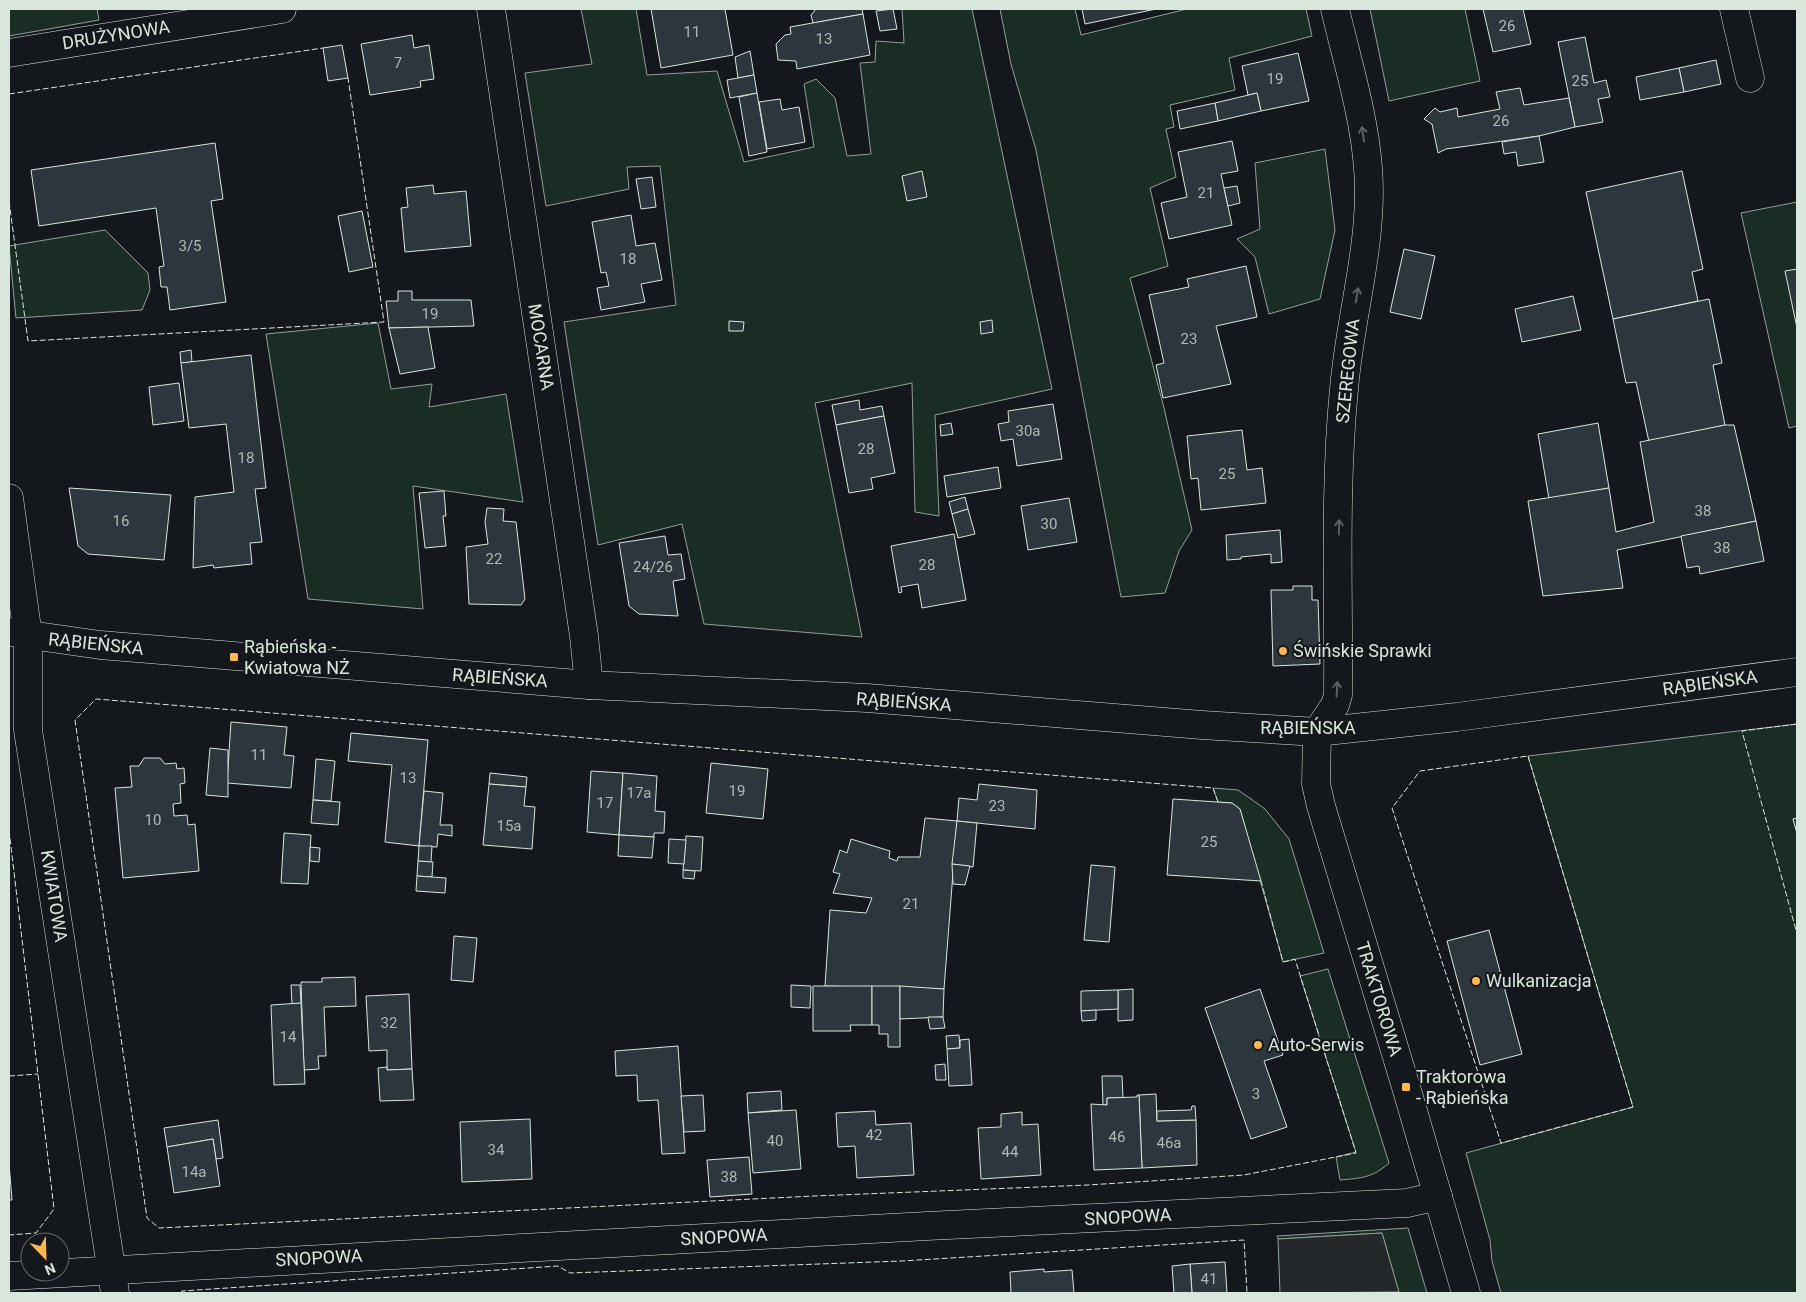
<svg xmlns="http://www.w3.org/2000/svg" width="1806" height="1302" font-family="Roboto,sans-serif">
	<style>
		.green { fill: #1a2d24; stroke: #939e99 }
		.parking { fill: #24282b; stroke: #939e99 }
		.building { fill: #2c363c; stroke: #d8e6dc }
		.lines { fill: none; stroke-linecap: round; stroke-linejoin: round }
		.minor-casing { stroke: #d8e6dc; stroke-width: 29 }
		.major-casing { stroke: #d8e6dc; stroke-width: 29 }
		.minor { stroke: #14181c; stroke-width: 28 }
		.major { stroke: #14181c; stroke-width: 28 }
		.fence { stroke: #d8e6dc; stroke-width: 1; stroke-dasharray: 6 2.5; stroke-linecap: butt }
		.oneway { stroke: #59605f }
		.poi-dot { fill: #ffb74d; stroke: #14181c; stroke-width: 2 }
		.labels { text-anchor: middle; stroke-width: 4; stroke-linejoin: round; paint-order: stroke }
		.number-label { font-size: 15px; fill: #adbab4 }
		.street-label { font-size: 18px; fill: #d8e6dc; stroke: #14181c }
		.poi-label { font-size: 18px; fill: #d8e6dc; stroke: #14181c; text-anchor: start }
	</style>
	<rect width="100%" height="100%" fill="#14181c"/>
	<g class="green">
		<polygon points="9,9 97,9 99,20 9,36"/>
		<polygon points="581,9 636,9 647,75 717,71 744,162 814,147 804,84 816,79 835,98 847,156 871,154 860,63 875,62 876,41 904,43 902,9 972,9 1052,389 935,415 939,516 915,512 912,383 815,403 862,637 704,624 682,524 598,545 564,322 676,305 660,166 627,167 629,189 546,206 525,73 592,64"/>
		<polygon points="1000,9 1075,9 1081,35 1187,9 1306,9 1312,36 1229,58 1235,90 1170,105 1174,127 1166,129 1176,177 1150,188 1168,266 1130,278 1164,408 1192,530 1179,551 1165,593 1121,597 1036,150 1011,64"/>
		<polygon points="1370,9 1465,9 1480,81 1389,101"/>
		<polygon points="1325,149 1335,230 1320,299 1269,314 1255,257 1237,239 1260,229 1255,163"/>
		<polygon points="1797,202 1797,426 1789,428 1741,213"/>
		<polygon points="105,230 148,273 150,290 142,310 16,318 9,246"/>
		<polygon points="378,323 391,389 432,384 429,407 506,394 523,502 413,486 423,609 308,599 266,334"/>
		<polygon points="1797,724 1797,818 1793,819 1797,833 1797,1293 1501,1293 1492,1261 1490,1240 1466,1153 1633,1107 1528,756"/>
		<polygon points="1213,788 1238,790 1251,799 1265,809 1289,839 1324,953 1283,962 1240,809 1232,803 1218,802"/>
		<path d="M1328 969 1389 1163C1372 1178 1362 1178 1340 1180L1336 1157 1356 1152 1300 976Z"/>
		<polygon points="1408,1228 1427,1293 1399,1293 1382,1233 1278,1239 1277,1236"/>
	</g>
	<polygon class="parking" points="1382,1233 1399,1292 1280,1293 1278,1239"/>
	<g class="building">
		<polygon points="651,9 725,9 733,55 661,68"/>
		<polygon points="816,9 862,9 863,14 813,23 811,15"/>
		<polygon points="893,9 897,29 880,31 876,11"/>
		<polygon points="1082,9 1156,9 1085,24"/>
		<polygon points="1483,9 1523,9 1531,44 1493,52"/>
		<polygon points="863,14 870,55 797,69 796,61 778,60 776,44 785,35 791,34 790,27"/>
		<polygon points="412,35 414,48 429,45 434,79 420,81 421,87 370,95 361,44"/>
		<polygon points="1585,37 1594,83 1606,80 1610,97 1598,99 1603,122 1575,127 1558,42"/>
		<polygon points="342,45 348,78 328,81 323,48"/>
		<polygon points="750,51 754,75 738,78 735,57"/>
		<polygon points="1298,53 1309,101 1261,111 1257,93 1248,95 1242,66"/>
		<polygon points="1716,60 1721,84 1684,92 1679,68"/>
		<polygon points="1679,68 1684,92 1640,100 1636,77"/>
		<polygon points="754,75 757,93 730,98 727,80"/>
		<polygon points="1520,88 1524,105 1569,98 1575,127 1539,136 1446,149 1438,153 1432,124 1424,119 1435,108 1440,112 1457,108 1458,117 1500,109 1496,92"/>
		<polygon points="757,93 767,152 749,156 739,97"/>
		<polygon points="1257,93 1261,111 1218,121 1215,103"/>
		<polygon points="780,99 782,110 799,107 805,142 767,149 759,102"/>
		<polygon points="1215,103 1218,121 1180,129 1177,111"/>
		<polygon points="1539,136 1544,162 1518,166 1516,152 1504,154 1502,142"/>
		<polygon points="1232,141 1238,171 1221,174 1232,225 1169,239 1161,203 1187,197 1178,152"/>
		<polygon points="215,143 223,199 211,201 226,302 170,310 167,287 161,287 159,267 164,266 156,208 39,226 31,170"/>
		<polygon points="922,171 927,197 907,201 902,176"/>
		<polygon points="1682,171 1703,269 1692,272 1698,301 1613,319 1586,192"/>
		<polygon points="652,177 656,207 641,209 636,179"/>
		<polygon points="433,185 434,194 466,191 471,246 405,252 401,208 408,207 406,188"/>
		<polygon points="1237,186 1240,203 1228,206 1224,188"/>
		<polygon points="362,211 373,267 349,272 338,216"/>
		<polygon points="631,215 636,246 655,243 662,280 641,284 645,302 601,310 597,288 609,286 606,272 601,273 592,222"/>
		<polygon points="1404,249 1435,256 1421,319 1390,312"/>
		<polygon points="1246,266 1257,317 1216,326 1231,384 1163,398 1156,365 1164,363 1149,295 1189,287 1187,279"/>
		<polygon points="1797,269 1797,328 1785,271"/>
		<polygon points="398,291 412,291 412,300 471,300 474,326 389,328 386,301 398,301"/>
		<polygon points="1573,296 1581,330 1522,342 1515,309"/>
		<polygon points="1709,299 1722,363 1713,365 1725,425 1649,442 1636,382 1626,383 1613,319"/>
		<polygon points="992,320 993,332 981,334 980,322"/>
		<polygon points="729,321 744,322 743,331 729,331"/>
		<polygon points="428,327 435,368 400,374 389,328"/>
		<polygon points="191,350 192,362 181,363 180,352"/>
		<polygon points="251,355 266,488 255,489 262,542 250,543 252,564 214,568 213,565 193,568 195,497 234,492 226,424 189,428 181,363"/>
		<polygon points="179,383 184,421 153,425 149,387"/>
		<polygon points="859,400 860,410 882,406 884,416 836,425 832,405"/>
		<polygon points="1053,404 1062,459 1017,466 1013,439 1001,441 998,424 1009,422 1008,411"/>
		<polygon points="884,416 895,473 871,478 873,489 849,493 836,425"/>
		<polygon points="951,423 953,434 941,436 940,425"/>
		<polygon points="1598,423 1609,488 1549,499 1538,434"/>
		<polygon points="1725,425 1734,425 1756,521 1617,550 1623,588 1543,596 1528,501 1609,488 1616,532 1654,522 1640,442"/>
		<polygon points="1242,430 1247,470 1262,468 1266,503 1201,510 1198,478 1191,479 1187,436"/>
		<polygon points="998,467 1001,488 947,497 944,476"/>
		<polygon points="69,488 171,495 164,560 88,554 78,546"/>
		<polygon points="444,491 446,516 443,516 446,546 425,548 419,493"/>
		<polygon points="965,497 968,509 952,514 949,502"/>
		<polygon points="1069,498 1077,542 1028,550 1021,506"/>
		<polygon points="487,508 504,509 503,521 516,522 525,599 521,605 469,604 466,547 488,544 485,522"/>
		<polygon points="968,509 975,534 958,538 952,514"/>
		<polygon points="1756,521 1764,561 1700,574 1699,566 1687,568 1681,536"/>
		<polygon points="1280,530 1282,562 1271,563 1271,554 1241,557 1241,559 1227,560 1226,535"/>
		<polygon points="954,534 966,600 922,608 918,584 901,587 902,592 899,593 891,546"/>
		<polygon points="665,536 668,555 681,554 685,579 673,581 678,616 639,614 629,606 619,543"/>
		<polygon points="1293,586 1312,586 1312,600 1318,600 1320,664 1273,666 1271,590 1293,590"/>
		<polygon points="231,722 287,727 284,755 294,756 291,788 227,783"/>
		<polygon points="351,733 428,740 419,846 385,842 392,765 348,761"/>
		<polygon points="210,748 228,750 228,797 206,795"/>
		<polygon points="144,758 160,758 165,764 176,763 177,769 184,768 185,783 180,784 181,803 173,804 174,816 187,815 188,825 195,824 199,871 123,878 115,788 132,787 130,766 139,766"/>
		<polygon points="316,759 335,761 331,801 313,800"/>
		<polygon points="711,763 768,769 763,819 706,813"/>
		<polygon points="591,771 623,773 619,835 587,832"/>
		<polygon points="490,773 527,777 526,787 489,784"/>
		<polygon points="623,773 657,776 655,811 665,812 664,833 654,833 654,837 619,835"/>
		<polygon points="489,784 526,787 524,806 535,807 532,849 483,845"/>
		<polygon points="979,784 1037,790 1035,829 957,821 959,798 977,800"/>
		<polygon points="424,791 443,793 440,825 452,825 452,836 438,834 437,847 419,846"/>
		<polygon points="1173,799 1232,803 1240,809 1261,881 1167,875"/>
		<polygon points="313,800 340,802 338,825 311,823"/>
		<polygon points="925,818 957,821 944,989 825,986 830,910 866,913 872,898 833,893 840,874 833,872 840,850 847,853 851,839 890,851 889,858 897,861 898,857 920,857"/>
		<polygon points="1797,818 1797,833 1793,819"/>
		<polygon points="957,821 977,823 973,867 952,864"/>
		<polygon points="284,833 311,835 308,884 281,883"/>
		<polygon points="619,835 654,837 652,858 618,856"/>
		<polygon points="686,836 703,837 701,871 683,870"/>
		<polygon points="669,839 686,840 684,864 668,863"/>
		<polygon points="419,846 432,846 431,862 418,861"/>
		<polygon points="310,847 320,848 319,862 310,861"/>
		<polygon points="418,861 433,862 432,877 417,876"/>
		<polygon points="952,864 970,866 965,885 953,884"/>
		<polygon points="1091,865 1115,867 1109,942 1084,940"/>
		<polygon points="683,870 695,871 694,879 683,878"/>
		<polygon points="417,876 446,878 445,893 416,891"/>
		<polygon points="1489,930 1522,1054 1480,1065 1447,941"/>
		<polygon points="454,936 477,938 473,982 451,980"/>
		<polygon points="355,977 356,1006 324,1007 326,1056 318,1056 319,1069 304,1070 301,982 322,982 322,978"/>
		<polygon points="291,985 300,985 301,1003 292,1004"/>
		<polygon points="791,985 811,986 810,1008 791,1007"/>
		<polygon points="813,986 872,986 872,1025 850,1025 851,1031 813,1031"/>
		<polygon points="872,986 900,986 900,1047 888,1047 888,1034 879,1034 879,1025 872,1025"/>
		<polygon points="900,986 944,989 943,1017 900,1019"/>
		<polygon points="1133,989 1133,1020 1118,1021 1118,990"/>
		<polygon points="1260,989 1283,1055 1264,1061 1287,1127 1251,1139 1205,1008"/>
		<polygon points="1118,990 1118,1009 1081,1011 1081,991"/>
		<polygon points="409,994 412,1069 387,1070 387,1050 369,1051 366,996"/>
		<polygon points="301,1003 305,1084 274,1085 271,1005"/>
		<polygon points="1096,1010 1096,1020 1082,1021 1081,1011"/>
		<polygon points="928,1017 943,1017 945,1028 930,1029"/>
		<polygon points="959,1035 960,1048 947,1049 946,1036"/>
		<polygon points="969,1039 972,1085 949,1086 947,1049 960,1048 960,1040"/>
		<polygon points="678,1046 685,1153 662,1154 658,1100 638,1101 637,1075 616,1076 615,1051"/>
		<polygon points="945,1064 946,1080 936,1080 935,1065"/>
		<polygon points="387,1067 387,1070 412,1069 414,1100 380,1101 378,1068"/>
		<polygon points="1102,1076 1122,1076 1123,1098 1107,1098 1107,1105 1103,1105"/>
		<polygon points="781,1091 782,1110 748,1113 747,1093"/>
		<polygon points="1156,1094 1157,1121 1196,1120 1197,1165 1142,1168 1139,1095"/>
		<polygon points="703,1095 705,1131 684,1132 681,1096"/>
		<polygon points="1137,1095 1139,1095 1142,1168 1094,1170 1091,1104 1107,1105 1107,1098 1137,1097"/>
		<polygon points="1192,1106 1195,1106 1196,1120 1157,1121 1157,1111 1191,1110"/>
		<polygon points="796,1110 801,1169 753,1173 748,1113"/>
		<polygon points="875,1111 876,1125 911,1123 914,1175 857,1178 855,1146 838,1147 836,1113"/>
		<polygon points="1022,1112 1022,1125 1038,1124 1041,1175 981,1179 978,1128 1001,1127 1001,1114"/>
		<polygon points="530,1119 532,1179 462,1182 460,1122"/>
		<polygon points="218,1120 223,1158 216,1159 213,1139 167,1147 164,1128"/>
		<polygon points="213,1139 220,1186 174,1193 167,1147"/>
		<polygon points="749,1157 752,1194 710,1197 707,1160"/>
		<polygon points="9,1163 12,1200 9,1200"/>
		<polygon points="1225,1262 1227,1293 1192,1293 1190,1264"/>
		<polygon points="1190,1264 1192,1293 1174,1293 1172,1266"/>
		<polygon points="1044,1269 1044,1272 1072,1270 1074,1293 1011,1293 1010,1272"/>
	</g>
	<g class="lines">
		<defs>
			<g id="minor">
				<polyline points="491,9 584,636 589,685"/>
				<polyline points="1734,9 1750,78"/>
				<polyline points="9,53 282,9"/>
				<polyline points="9,498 28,636 28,730 115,1293"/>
				<path d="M1317 732 1335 705 1338 695C1339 594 1334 490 1344 389 1350 316 1374 241 1368 168 1364 114 1347 61 1335 9"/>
				<polyline points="1317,732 1457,717 1797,672"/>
				<polyline points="9,1276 927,1226 1407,1203 1438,1196"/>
			</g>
			<polyline id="major" points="9,632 100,645 589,685 867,698 1202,725 1317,732 1316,784 1321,806 1406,1087 1466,1293"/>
		</defs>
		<use href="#minor" class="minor-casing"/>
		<use href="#major" class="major-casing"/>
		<use href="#minor" class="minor"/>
		<use href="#major" class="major"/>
		<g class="fence">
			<polyline points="9,94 323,48"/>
			<polyline points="9,201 28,341 384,322 348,78"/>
			<polyline points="1797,724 1742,731 1797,934"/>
			<polygon points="1528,756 1633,1107 1501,1143 1392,808 1420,771"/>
			<polyline points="1218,802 1213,788 96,699 75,720 147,1218 159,1228 814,1196 1088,1185 1244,1175 1356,1153 1295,959 1283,962 1261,881"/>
			<polyline points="9,830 54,1209 36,1233 9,1235"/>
			<polyline points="9,1076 38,1074"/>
			<polyline points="181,1293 182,1291 558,1266 570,1273 902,1261 1244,1240 1247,1293"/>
		</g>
	</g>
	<defs><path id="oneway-shaft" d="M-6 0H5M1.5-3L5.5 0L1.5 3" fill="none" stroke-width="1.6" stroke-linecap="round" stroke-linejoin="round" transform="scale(1.25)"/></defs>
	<g class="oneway">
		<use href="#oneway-shaft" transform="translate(1363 134) rotate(-99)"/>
		<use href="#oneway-shaft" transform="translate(1357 295) rotate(-81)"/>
		<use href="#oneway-shaft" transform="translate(1339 527) rotate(-89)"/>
		<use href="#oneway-shaft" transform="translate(1337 689) rotate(-87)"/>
	</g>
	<g class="poi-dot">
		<circle cx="1283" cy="651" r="5"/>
		<rect x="229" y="652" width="10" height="10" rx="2.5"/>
		<circle cx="1476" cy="981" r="5"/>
		<circle cx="1258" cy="1045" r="5"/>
		<rect x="1401" y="1082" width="10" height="10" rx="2.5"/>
	</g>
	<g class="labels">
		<g class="number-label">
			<text x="1507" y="31">26</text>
			<text x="692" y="37">11</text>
			<text x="824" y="44">13</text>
			<text x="398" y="68">7</text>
			<text x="1275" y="84">19</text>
			<text x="1580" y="86">25</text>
			<text x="1501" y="126">26</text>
			<text x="1206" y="198">21</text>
			<text x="190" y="251">3/5</text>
			<text x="628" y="264">18</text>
			<text x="430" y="319">19</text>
			<text x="1189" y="344">23</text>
			<text x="1028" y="436">30a</text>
			<text x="866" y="454">28</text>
			<text x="246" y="463">18</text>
			<text x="1227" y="479">25</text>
			<text x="1703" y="516">38</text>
			<text x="121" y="526">16</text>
			<text x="1049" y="529">30</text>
			<text x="1722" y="553">38</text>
			<text x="494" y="564">22</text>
			<text x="927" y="570">28</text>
			<text x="653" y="572">24/26</text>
			<text x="259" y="760">11</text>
			<text x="408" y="783">13</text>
			<text x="737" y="796">19</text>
			<text x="639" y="798">17a</text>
			<text x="605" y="808">17</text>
			<text x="997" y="811">23</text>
			<text x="153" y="825">10</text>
			<text x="509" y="831">15a</text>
			<text x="1209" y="847">25</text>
			<text x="911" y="909">21</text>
			<text x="389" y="1028">32</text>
			<text x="288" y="1042">14</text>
			<text x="1256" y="1099">3</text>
			<text x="874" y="1140">42</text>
			<text x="1117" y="1142">46</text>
			<text x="775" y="1146">40</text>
			<text x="1169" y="1148">46a</text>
			<text x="496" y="1155">34</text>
			<text x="1010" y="1157">44</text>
			<text x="194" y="1177">14a</text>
			<text x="729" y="1182">38</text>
			<text x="1209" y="1284">41</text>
		</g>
		<g class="street-label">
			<text transform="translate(116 35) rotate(-9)" y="6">DRUŻYNOWA</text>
			<text transform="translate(541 347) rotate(81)" y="6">MOCARNA</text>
			<text transform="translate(1348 371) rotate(-84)" y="6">SZEREGOWA</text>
			<text transform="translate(96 644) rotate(6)" y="6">RĄBIEŃSKA</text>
			<text transform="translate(500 678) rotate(4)" y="6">RĄBIEŃSKA</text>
			<text transform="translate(1710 683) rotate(-8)" y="6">RĄBIEŃSKA</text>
			<text transform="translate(904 702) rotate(4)" y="6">RĄBIEŃSKA</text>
			<text x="1308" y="734">RĄBIEŃSKA</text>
			<text transform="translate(54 896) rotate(81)" y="6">KWIATOWA</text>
			<text transform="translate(1379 999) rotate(73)" y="6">TRAKTOROWA</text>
			<text transform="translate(1128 1217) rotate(-3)" y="6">SNOPOWA</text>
			<text transform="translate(724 1237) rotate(-3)" y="6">SNOPOWA</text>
			<text transform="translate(319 1258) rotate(-3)" y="6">SNOPOWA</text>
		</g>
		<g class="poi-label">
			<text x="244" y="653">Rąbieńska -<tspan x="244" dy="21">Kwiatowa NŻ</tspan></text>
			<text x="1293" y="657">Świńskie Sprawki</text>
			<text x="1486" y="987">Wulkanizacja</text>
			<text x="1268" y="1051">Auto-Serwis</text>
			<text x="1416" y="1083">Traktorowa<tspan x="1416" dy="21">- Rąbieńska</tspan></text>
		</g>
	</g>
	<rect width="1806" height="1302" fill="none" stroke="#d8e6dc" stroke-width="20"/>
	<g transform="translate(45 1257) rotate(157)"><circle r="24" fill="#14181c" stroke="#626a69"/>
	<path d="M0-4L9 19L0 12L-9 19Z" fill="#ffb74d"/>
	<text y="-8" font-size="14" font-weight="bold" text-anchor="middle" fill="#d8e6dc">N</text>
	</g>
</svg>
